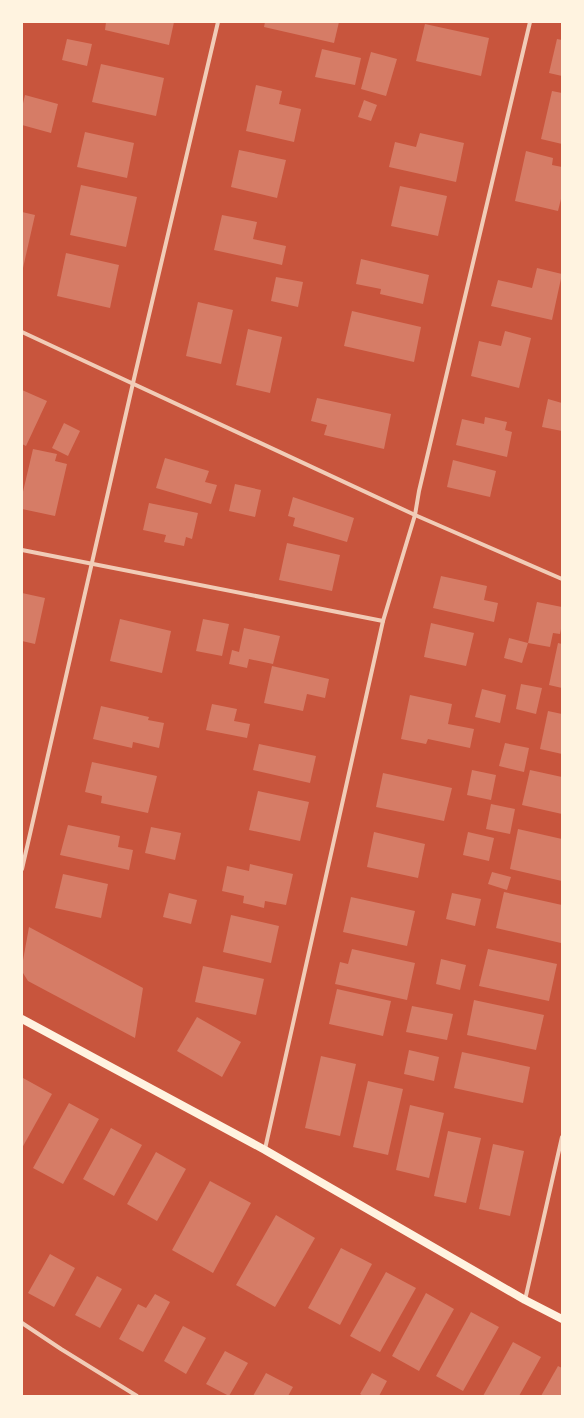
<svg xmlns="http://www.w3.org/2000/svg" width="584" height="1418" font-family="'Space Grotesk',sans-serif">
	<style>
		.building { fill: #d67c66 }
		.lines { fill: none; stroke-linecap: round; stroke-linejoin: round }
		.minor { stroke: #f1ccb7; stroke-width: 4 }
		.secondary { stroke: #fff3e0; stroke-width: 8 }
	</style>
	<rect width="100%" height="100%" fill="#c8553d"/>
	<g class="building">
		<polygon points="106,22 174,22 169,45 105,30"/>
		<polygon points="265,22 339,22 334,43 264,27"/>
		<polygon points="425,24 489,38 481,76 416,61"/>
		<polygon points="67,39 92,44 87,66 62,60"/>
		<polygon points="557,39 562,40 562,76 549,73"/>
		<polygon points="322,49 361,58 355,85 315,77"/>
		<polygon points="371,52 397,59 386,96 361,89"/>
		<polygon points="101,64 164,78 156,116 92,102"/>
		<polygon points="256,85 282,91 279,104 301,109 294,142 246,131"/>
		<polygon points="552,91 562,93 562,144 541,139"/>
		<polygon points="25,95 58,104 51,133 22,125 22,108"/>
		<polygon points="364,100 377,105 371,121 358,117"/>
		<polygon points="85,132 134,143 127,178 77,167"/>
		<polygon points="420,133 464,143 456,182 389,167 395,142 416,147"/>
		<polygon points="239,150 286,160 277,198 231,187"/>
		<polygon points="526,151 553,158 552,165 562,167 562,195 558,211 515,201"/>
		<polygon points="81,185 137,197 126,247 70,235"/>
		<polygon points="400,186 447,196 438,236 391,226"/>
		<polygon points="22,212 35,215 23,268 22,268"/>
		<polygon points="222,215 257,222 253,239 286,246 282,265 214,250"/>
		<polygon points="66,253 119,265 110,308 57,296"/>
		<polygon points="361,259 429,275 423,304 380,294 381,289 356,284"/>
		<polygon points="537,268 562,274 552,320 491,306 498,280 532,288"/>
		<polygon points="276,277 303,282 298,307 271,301"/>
		<polygon points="198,302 233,310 221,364 186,356"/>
		<polygon points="352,311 421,327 414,362 344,346"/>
		<polygon points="248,329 282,337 270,393 236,385"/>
		<polygon points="505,331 531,338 519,388 471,376 479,341 501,346"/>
		<polygon points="22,390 47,401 26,446 22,444"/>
		<polygon points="317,398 391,414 384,449 324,435 327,425 311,421"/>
		<polygon points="548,399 562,403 562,431 542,427"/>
		<polygon points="485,417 507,422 505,430 512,432 507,457 456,445 462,419 484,424"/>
		<polygon points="64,423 80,431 68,456 52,448"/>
		<polygon points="33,449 57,454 55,461 67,464 55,516 22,509 22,496"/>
		<polygon points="165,458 209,471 205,482 217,485 211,504 156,488"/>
		<polygon points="453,460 496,471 490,497 447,487"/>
		<polygon points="235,484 261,490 255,517 229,511"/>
		<polygon points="293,497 354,518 347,542 293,526 295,518 288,516"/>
		<polygon points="149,503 198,513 192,539 186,537 184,546 164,542 166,535 143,530"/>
		<polygon points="287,543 340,555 332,591 279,580"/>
		<polygon points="441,576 487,586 484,600 498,603 494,622 433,608"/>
		<polygon points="22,593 45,598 35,644 22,641"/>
		<polygon points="537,602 562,607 562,624 560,634 553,633 550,647 528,643"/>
		<polygon points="120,619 171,631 162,673 110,661"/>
		<polygon points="203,619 229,624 222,656 196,651"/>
		<polygon points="431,623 474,633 466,666 424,657"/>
		<polygon points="244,628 280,636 273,664 249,659 247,668 229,664 232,650 239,652"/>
		<polygon points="509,638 528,643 522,663 504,658"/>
		<polygon points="558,643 562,644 562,688 549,685"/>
		<polygon points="272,666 329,679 325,698 307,694 303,711 264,703"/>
		<polygon points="521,684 542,688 536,714 516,709"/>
		<polygon points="482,689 506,695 500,723 475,717"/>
		<polygon points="410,695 452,704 448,724 474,729 470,748 428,739 426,744 401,739"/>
		<polygon points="212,704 237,709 234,721 250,724 247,738 206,730"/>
		<polygon points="101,706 149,717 148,720 164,723 159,748 133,742 132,748 93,739"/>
		<polygon points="548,711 562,714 562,754 540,749"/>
		<polygon points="505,743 529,748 524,772 499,766"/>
		<polygon points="259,744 316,756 310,783 253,770"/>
		<polygon points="92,762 157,776 148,813 101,803 102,796 85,792"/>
		<polygon points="472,770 496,775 491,800 467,795"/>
		<polygon points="530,770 562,777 562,814 522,805"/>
		<polygon points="383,773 452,788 444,821 376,807"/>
		<polygon points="258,791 309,802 300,841 249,830"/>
		<polygon points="491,804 515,809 510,834 486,829"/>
		<polygon points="68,825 120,836 118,847 133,850 129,870 60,855"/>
		<polygon points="151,827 181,833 175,860 145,853"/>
		<polygon points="518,829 562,839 562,881 510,869"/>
		<polygon points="374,832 425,844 418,878 367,867"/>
		<polygon points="468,832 494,838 489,861 463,855"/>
		<polygon points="250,864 293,874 286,905 265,901 264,908 243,903 244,896 222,891 227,866 249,871"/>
		<polygon points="492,872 511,877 507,890 488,884"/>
		<polygon points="63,874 108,884 101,918 55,908"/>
		<polygon points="504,892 562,905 561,943 496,928"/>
		<polygon points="169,893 197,900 191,924 163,917"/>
		<polygon points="452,893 481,899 475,926 446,919"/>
		<polygon points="351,897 415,911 407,946 343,932"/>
		<polygon points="231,915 279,926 271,963 223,952"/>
		<polygon points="29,927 143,988 135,1038 28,981 23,973 22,966"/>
		<polygon points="352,949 415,963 407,1000 335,984 340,962 348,964"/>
		<polygon points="488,949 557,964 549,1001 479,986"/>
		<polygon points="441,959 466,965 460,990 436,984"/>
		<polygon points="203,966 264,979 256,1015 195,1002"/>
		<polygon points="337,989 391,1001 383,1036 329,1024"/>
		<polygon points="474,1000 544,1015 536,1050 467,1035"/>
		<polygon points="412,1006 453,1014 447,1040 406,1032"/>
		<polygon points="197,1017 241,1042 222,1077 177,1051"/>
		<polygon points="409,1050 439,1057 434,1081 404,1074"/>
		<polygon points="462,1052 530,1067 523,1103 454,1088"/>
		<polygon points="321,1056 356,1064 340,1136 305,1128"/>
		<polygon points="23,1078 52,1094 22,1148 22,1080"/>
		<polygon points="368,1081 403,1089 388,1155 353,1147"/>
		<polygon points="69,1103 99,1119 63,1184 33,1168"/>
		<polygon points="410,1105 444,1113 429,1178 396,1170"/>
		<polygon points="111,1128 142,1145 114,1196 83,1179"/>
		<polygon points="448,1131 481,1138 466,1203 434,1196"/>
		<polygon points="493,1144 524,1151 510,1216 479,1209"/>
		<polygon points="156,1152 186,1169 157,1221 127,1204"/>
		<polygon points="210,1181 251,1203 213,1273 172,1250"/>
		<polygon points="276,1215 315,1238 275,1307 236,1285"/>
		<polygon points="341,1248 372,1264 340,1325 308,1308"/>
		<polygon points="50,1254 75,1268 54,1307 28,1293"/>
		<polygon points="386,1272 416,1288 380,1352 350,1336"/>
		<polygon points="97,1276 122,1289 100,1328 75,1315"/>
		<polygon points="426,1293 454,1309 419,1371 392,1356"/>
		<polygon points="155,1294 170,1302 143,1352 119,1339 138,1304 146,1308"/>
		<polygon points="471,1312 499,1327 463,1391 436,1376"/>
		<polygon points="183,1326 206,1338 186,1374 164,1361"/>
		<polygon points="513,1342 541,1357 519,1396 483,1396"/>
		<polygon points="225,1351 248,1363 229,1396 206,1384"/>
		<polygon points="558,1366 562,1368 562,1396 541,1396"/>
		<polygon points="266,1373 293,1387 288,1396 253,1396"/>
		<polygon points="372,1373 387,1381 379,1396 363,1396 360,1394"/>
	</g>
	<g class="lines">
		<g class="minor">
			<polyline points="22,332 415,515 562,579"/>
			<polyline points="22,550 383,621"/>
			<polyline points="22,869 133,383 218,22"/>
			<polyline points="265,1149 383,621 415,515 419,491 530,22"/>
			<polyline points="525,1300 562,1137"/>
			<polyline points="22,1323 61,1349 137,1396"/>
		</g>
		<polyline class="secondary" points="22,1019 265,1150 525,1300 562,1319"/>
	</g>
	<rect width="584" height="1418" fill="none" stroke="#fff3e0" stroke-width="46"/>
</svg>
